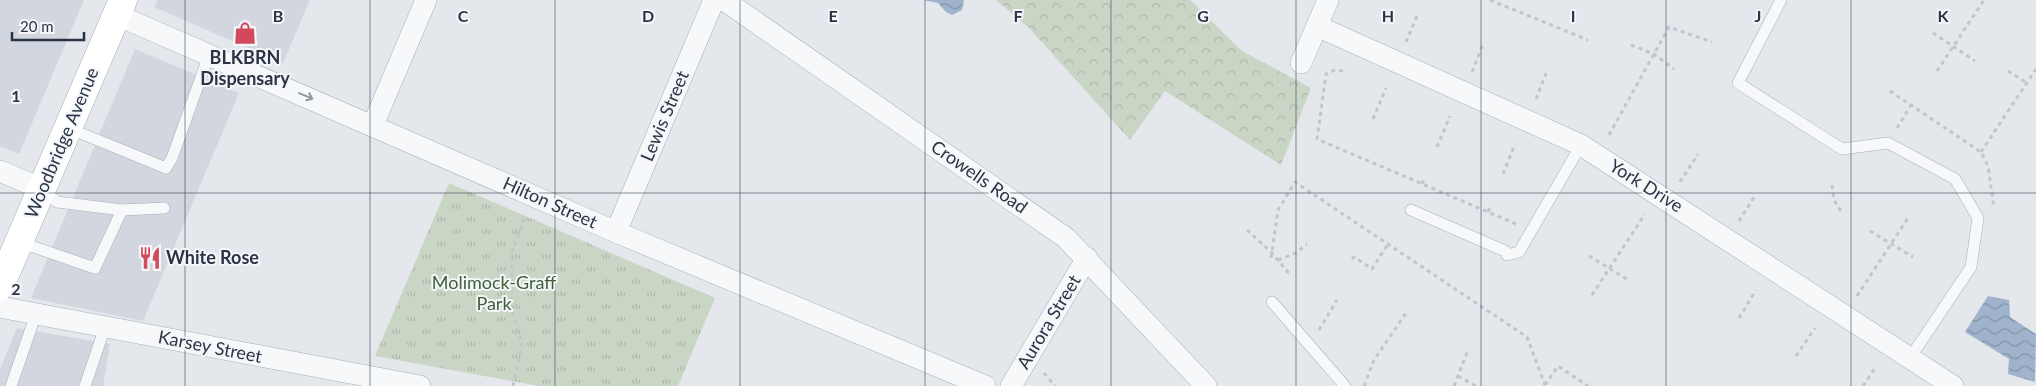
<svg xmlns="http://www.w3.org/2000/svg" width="2036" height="386" font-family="Lato,sans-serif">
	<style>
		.built { fill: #d2d6de }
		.grass { fill: url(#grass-tufts) }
		.forest { fill: url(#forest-crowns) }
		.water { fill: url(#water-waves) }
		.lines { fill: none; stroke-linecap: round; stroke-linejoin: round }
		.lane-casing { stroke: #a9aeb7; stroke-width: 12 }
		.street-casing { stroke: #a9aeb7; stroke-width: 22 }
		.secondary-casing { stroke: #a9aeb7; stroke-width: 29 }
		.path { stroke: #c2c5cb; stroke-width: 3; stroke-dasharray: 4 4; stroke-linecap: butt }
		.lane { stroke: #f7f8fa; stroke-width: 11 }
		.street { stroke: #f7f8fa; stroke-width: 21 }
		.secondary { stroke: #fff; stroke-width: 28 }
		.oneway { stroke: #9196a0 }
		.grid { fill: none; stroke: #2b3445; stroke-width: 1; stroke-opacity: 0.55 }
		.labels { text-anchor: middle; stroke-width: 4; stroke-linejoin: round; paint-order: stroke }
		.poi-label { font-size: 18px; font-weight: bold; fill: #2b3445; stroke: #f4f6f9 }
		.street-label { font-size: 18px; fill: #2b3445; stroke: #f4f6f9 }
		.park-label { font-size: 18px; fill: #3f6138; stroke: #f4f6f9 }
		.grid-label { font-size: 16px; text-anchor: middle; font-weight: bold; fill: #2b3445; stroke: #f4f6f9; stroke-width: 4; stroke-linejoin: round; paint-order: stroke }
	</style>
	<defs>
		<pattern id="grass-tufts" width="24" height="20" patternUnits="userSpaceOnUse" patternTransform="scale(1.25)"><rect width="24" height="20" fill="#c9d6c5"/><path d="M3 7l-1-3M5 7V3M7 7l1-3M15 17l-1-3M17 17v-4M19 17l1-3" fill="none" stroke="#adb8ab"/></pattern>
		<pattern id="forest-crowns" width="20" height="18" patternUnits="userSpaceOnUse" patternTransform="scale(1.25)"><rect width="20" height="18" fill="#c9d6c5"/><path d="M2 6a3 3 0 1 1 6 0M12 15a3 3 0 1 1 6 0" fill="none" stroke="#adb8ab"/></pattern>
		<pattern id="water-waves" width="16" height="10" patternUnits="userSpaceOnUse" patternTransform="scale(1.25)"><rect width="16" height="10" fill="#9fb4cc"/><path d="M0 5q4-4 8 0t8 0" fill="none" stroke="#8293a7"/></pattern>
	</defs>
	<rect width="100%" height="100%" fill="#e4e7ec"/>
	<g class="built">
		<polygon points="0,0 84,0 19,154 0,146"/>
		<polygon points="158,0 310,0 283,63 154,7"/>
		<polygon points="135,49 239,93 143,321 31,298"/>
		<polygon points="17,328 110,344 103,386 0,386 0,369"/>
	</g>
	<polygon class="grass" points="449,183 715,298 678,386 539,386 375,356"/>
	<polygon class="forest" points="996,0 1190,0 1242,51 1311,88 1281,165 1165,91 1130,140 1029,28"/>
	<g class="water">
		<polygon points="923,0 964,0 962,10 952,15 946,12 938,3"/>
		<polygon points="1988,296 2009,300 2010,317 2036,334 2035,382 2008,374 2009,359 1965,332"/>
	</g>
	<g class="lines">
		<defs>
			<g id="lane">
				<polyline points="1781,0 1738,83 1842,149 1888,143 1955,179 1978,218 1971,267 1910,358"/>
				<polyline points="68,128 166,168 172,158 209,55"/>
				<polyline points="122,210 164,208"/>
				<polyline points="1411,210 1505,251 1507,255 1519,252 1581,145"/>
				<polyline points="19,242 95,268 122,210 57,202 42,189"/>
				<polyline points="1272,302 1345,386"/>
				<polyline points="11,386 36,314"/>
				<polyline points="85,386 105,327"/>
			</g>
			<g id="street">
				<polyline points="724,0 1066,238 1206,386"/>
				<polyline points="117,15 616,232 985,386"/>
				<polyline points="1317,26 1581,145 1953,386"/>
				<polyline points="1301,63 1328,0"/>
				<polyline points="373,125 426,0"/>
				<polyline points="0,171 42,189"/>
				<polyline points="616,232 714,0"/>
				<polyline points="0,307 420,386"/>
				<polyline points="1011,386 1087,258"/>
			</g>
			<polyline id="secondary" points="0,286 123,0"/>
		</defs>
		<use href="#lane" class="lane-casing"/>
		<use href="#street" class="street-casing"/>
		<use href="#secondary" class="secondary-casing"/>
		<g class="path">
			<polyline points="1490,0 1588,40"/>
			<polyline points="1933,33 1975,61"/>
			<polyline points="1406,42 1417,16"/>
			<polyline points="1631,45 1654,54 1674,69"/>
			<polyline points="1343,71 1335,70 1326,74 1317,139 1516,224"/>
			<polyline points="1937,71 1984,0"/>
			<polyline points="2008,71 2027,83"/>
			<polyline points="1472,72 1483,44"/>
			<polyline points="1890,91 1981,152 1988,166 1994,208"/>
			<polyline points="1536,99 1547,71"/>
			<polyline points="1373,119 1386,88"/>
			<polyline points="1897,128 1911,105"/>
			<polyline points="1609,135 1669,27 1712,42"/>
			<polyline points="1437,147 1450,116"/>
			<polyline points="1981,152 2036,69"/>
			<polyline points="1503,174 1515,144"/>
			<polyline points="1680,182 1698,154"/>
			<polyline points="1422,184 1424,179"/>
			<polyline points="1832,185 1834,200 1841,211"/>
			<polyline points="1488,212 1490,207"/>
			<polyline points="1739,221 1756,194"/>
			<polyline points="1247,230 1272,253 1291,276"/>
			<polyline points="1870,231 1913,257"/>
			<polyline points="1589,256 1630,281"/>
			<polyline points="1271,258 1278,210 1295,182 1527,337 1545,385"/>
			<polyline points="1352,259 1354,257 1372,269 1388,244"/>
			<polyline points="1278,260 1296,253 1307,244"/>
			<polyline points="1592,295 1645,214"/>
			<polyline points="1857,296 1908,218"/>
			<polyline points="1739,318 1756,290"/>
			<polyline points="1319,330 1337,300"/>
			<polyline points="1796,356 1815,328"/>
			<polyline points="1044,373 1055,386"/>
			<polyline points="1458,376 1476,386"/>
			<polyline points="1545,385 1558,366 1588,386"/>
			<polyline points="513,386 522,343 511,307 512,252 525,217"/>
			<polyline points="1364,386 1374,360 1408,310"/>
			<polyline points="1454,386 1468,350"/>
			<polyline points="1863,386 1875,368"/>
		</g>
		<use href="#lane" class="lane"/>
		<use href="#street" class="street"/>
		<use href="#secondary" class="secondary"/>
	</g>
	<defs><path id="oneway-shaft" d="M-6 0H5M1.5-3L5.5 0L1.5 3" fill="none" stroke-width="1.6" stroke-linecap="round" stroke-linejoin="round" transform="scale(1.25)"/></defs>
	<use class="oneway" href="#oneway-shaft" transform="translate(306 96) rotate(23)"/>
	<path class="grid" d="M185 0V386M370 0V386M555 0V386M740 0V386M925 0V386M1111 0V386M1296 0V386M1481 0V386M1666 0V386M1851 0V386M0 193H2036"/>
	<defs>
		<symbol id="shop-bare" viewBox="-9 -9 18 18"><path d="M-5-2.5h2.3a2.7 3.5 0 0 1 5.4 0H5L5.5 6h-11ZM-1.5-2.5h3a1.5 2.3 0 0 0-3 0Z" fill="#d1495b" stroke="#f4f6f9" stroke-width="2.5" paint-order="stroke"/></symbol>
		<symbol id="restaurant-bare" viewBox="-9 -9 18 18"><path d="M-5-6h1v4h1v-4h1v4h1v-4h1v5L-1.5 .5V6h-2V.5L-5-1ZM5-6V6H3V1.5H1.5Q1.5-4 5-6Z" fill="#d1495b" stroke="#f4f6f9" stroke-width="2.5" paint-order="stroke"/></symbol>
	</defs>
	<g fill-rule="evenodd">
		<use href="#shop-bare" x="229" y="17" width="32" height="32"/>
		<use href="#restaurant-bare" x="134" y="242" width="32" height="32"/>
	</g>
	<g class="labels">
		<g class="poi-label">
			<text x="245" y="64">BLKBRN<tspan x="245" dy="21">Dispensary</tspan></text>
			<text x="166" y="264" text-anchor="start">White Rose</text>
		</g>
		<g class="street-label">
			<text transform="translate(665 116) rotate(-67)" y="6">Lewis Street</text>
			<text transform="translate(62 143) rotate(-67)" y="6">Woodbridge Avenue</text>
			<text transform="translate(979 177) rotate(35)" y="6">Crowells Road</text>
			<text transform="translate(1646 186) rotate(32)" y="6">York Drive</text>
			<text transform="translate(550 203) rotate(24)" y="6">Hilton Street</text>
			<text transform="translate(1049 322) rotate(-59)" y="6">Aurora Street</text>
			<text transform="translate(210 347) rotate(11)" y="6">Karsey Street</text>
		</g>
		<g class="park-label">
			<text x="494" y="289">Molimock-Graff<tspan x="494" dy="21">Park</tspan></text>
		</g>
	</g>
	<g class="grid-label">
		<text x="278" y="22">B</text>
		<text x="463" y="22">C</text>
		<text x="648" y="22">D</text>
		<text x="833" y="22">E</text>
		<text x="1018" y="22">F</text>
		<text x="1203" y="22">G</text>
		<text x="1388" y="22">H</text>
		<text x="1573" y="22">I</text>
		<text x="1758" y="22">J</text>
		<text x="1943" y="22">K</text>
		<text x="16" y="102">1</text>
		<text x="16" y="295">2</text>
	</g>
	<path d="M12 32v8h72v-8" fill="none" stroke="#2b3445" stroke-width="2.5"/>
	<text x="20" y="32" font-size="15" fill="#2b3445" stroke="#f4f6f9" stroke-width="4" paint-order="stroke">20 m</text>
</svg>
